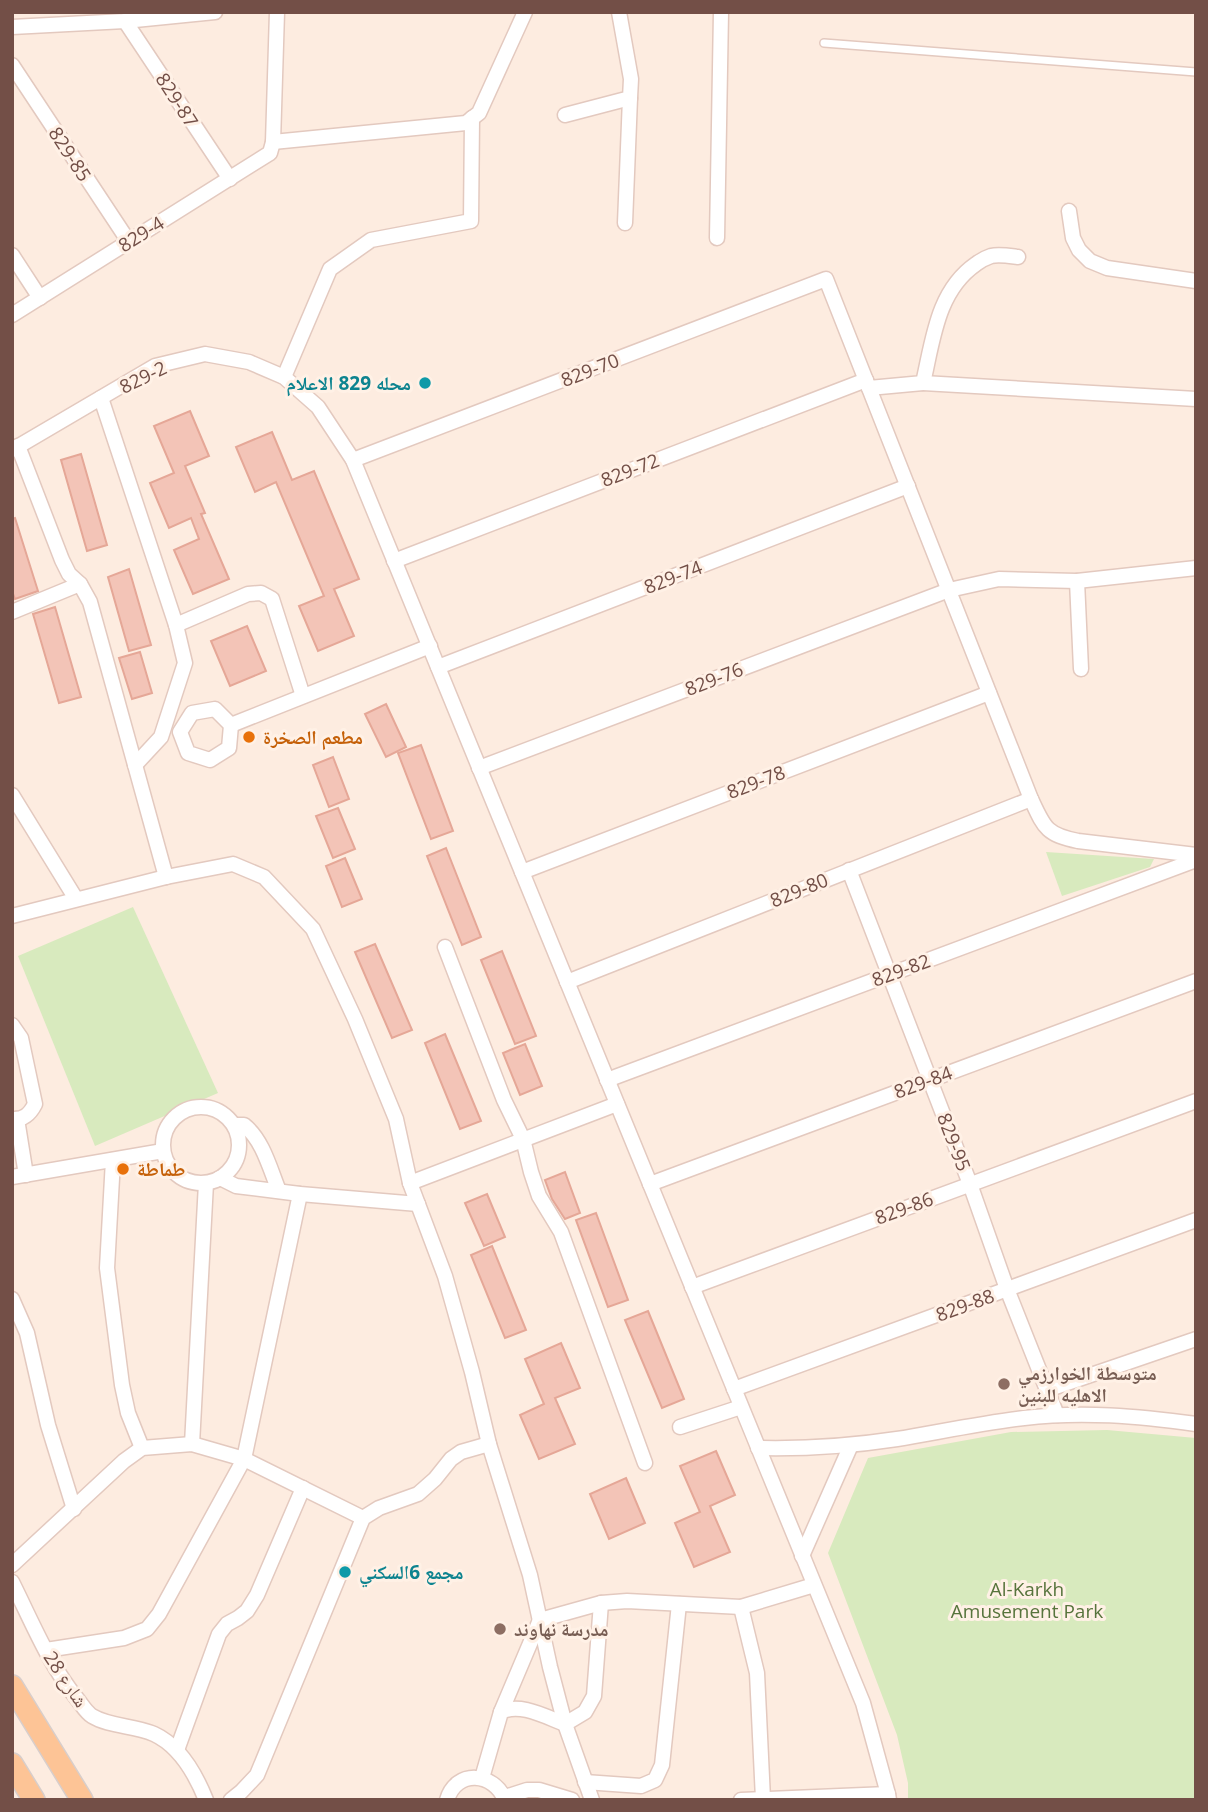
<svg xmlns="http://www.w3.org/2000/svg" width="1208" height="1812" font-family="'Open Sans','Noto Naskh Arabic',sans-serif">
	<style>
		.green { fill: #d8eabe }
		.building { fill: #f3c4b7; stroke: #e5a797; stroke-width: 2 }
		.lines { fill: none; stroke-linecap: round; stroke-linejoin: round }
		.lane-casing { stroke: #e3c9bf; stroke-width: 10 }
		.street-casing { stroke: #e3c9bf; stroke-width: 17 }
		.primary-casing { stroke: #d8cecb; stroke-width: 24 }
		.lane { stroke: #fff; stroke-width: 7 }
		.street { stroke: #fff; stroke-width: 14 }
		.primary { stroke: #fdc496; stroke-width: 21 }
		.culture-dot { fill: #0f9aa8; stroke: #fff1e6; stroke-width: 2.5 }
		.food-dot { fill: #e8710a; stroke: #fff1e6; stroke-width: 2.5 }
		.education-dot { fill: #8d6e63; stroke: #fff1e6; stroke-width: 2.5 }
		.labels { text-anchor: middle; stroke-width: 6; stroke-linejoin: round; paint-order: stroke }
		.street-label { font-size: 19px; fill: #734f47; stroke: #fff1e6 }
		.culture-label { font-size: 19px; font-weight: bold; fill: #0d838f; stroke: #fff1e6; text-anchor: end }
		.food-label { font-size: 19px; font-weight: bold; fill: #c56008; stroke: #fff1e6; text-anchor: start }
		.education-label { font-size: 19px; font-weight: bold; fill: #785e54; stroke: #fff1e6; text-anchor: start }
		.park-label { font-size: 19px; fill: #57743c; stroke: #fff1e6 }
	</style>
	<rect width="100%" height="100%" fill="#fdece0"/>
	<g class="green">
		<polygon points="1046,852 1154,859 1150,867 1062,896"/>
		<polygon points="133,907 218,1093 95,1146 18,956"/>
		<polygon points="1107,1430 1196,1438 1196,1800 908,1800 908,1783 897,1735 828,1553 868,1458 1011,1432"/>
	</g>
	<g class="building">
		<polygon points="190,411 209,456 185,466 205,513 201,514 229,579 193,594 174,550 199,539 191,518 169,528 150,483 174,473 154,426"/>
		<polygon points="272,432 292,480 314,471 359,579 334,589 354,636 318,651 299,606 324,596 276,482 255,492 236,447"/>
		<polygon points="81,454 107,545 87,551 61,460"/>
		<polygon points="15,518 38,591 15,599 12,591 12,519"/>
		<polygon points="129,569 151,645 129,651 108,577"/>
		<polygon points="55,607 81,697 59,703 33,614"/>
		<polygon points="247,626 266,671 230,686 211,641"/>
		<polygon points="140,652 152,693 132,699 119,658"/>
		<polygon points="386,704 406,747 386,757 365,714"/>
		<polygon points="421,745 453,831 431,839 398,753"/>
		<polygon points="333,757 349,799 329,807 313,765"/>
		<polygon points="338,808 355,849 333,858 316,816"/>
		<polygon points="446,848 481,937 462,945 427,856"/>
		<polygon points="345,858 362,899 342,907 326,866"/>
		<polygon points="375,944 412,1030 392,1038 355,952"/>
		<polygon points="502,951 536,1036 515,1044 481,960"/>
		<polygon points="445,1034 481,1121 460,1129 425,1043"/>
		<polygon points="525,1044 542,1086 520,1095 503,1053"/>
		<polygon points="565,1172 580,1213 565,1219 552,1199 545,1180"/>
		<polygon points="487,1194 505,1237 484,1246 465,1203"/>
		<polygon points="596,1213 628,1300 608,1307 576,1220"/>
		<polygon points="492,1246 526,1330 505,1338 471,1255"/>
		<polygon points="648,1311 684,1399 662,1408 625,1320"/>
		<polygon points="561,1343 580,1388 555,1398 575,1444 539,1459 520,1415 544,1404 525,1359"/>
		<polygon points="716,1451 735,1495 710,1506 730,1552 694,1567 675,1523 700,1512 680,1466"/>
		<polygon points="626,1478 645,1523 609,1539 590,1494"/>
	</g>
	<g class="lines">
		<defs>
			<polyline id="lane" points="824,43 1196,72"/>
			<g id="street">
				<polyline points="125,21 230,179"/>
				<polyline points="12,27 125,21 215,12"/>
				<polyline points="12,65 129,242"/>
				<polyline points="565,115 630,98 631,79 619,12"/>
				<polyline points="273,142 466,123 479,113 525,12"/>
				<polyline points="1069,211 1073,238 1079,250 1090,261 1107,268 1196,281"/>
				<polyline points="625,223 630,98"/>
				<polyline points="717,238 721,12"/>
				<polyline points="12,255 40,298"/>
				<polyline points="12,315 270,153 273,142 277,12"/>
				<polyline points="284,377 330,269 371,240 471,221 472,118"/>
				<polyline points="923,383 1196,399"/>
				<path d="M869 388 923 383C933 340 937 291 976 264 980 261 985 258 991 256 999 254 1010 256 1018 257"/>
				<polyline points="101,398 176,625 185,663 161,737 135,765"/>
				<polyline points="18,446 62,560 69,574 80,584 90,602 166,877"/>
				<polyline points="12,450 155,366 205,354 249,362 284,377 318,407 353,460 863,1703 888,1794 889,1800"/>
				<path d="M353 460 826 279 1031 799C1044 827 1046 835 1078 841L1196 855"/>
				<polyline points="394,561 866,380"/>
				<polyline points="1077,581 1081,669"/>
				<polyline points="12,612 80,584"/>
				<polyline points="176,625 248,594 261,593 272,599 303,696"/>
				<polyline points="438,667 908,486"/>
				<polygon points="215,709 231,725 229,748 210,760 188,753 180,732 192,713"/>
				<polyline points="231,725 430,646"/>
				<polyline points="479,768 949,590 999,579 1077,581 1196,568"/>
				<polyline points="12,795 76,899"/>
				<polyline points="849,870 970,1184 1007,1289 1057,1415"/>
				<polyline points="522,872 989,693"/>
				<polyline points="12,916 166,877 233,864 264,877 313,929 355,1019 396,1119 410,1183 445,1276 472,1372 489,1444 530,1575 550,1667 565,1724 592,1800"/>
				<polyline points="445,947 504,1100 523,1139 531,1172 539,1196 561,1232 645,1463"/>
				<polyline points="567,982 1031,799"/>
				<path d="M12 1025 21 1038 35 1104C30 1114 24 1120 12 1119"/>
				<polyline points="607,1080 1196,860"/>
				<circle cx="201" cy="1145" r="38"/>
				<polyline points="17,1119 26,1175"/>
				<path d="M234 1125H244C263 1140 270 1169 279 1191"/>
				<polyline points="113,1160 107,1268 122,1385 128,1413 142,1448"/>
				<polyline points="12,1177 163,1151"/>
				<polyline points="220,1178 236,1186 300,1194 418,1204"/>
				<polyline points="410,1183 617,1104"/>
				<polyline points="650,1184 1196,981"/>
				<polyline points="692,1287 1196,1101"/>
				<polyline points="12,1299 27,1333 48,1425 74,1509"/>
				<polyline points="734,1389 1196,1220"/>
				<polyline points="1047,1390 1196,1339"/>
				<polyline points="680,1427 741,1407"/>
				<polyline points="192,1444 206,1183"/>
				<path d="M758 1448C804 1449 851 1446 897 1439 939 1432 982 1423 1024 1418 1082 1411 1138 1416 1196 1424"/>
				<polyline points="802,1556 851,1445"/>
				<polyline points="12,1565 124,1461 142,1448 192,1444 244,1459 363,1518"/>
				<path d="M12 1582C32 1622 49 1665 78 1700 82 1705 86 1712 92 1716 110 1727 134 1725 154 1734 180 1746 196 1775 206 1800"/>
				<polyline points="741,1607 757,1673 763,1799"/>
				<polyline points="46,1650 124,1638 147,1629 159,1614 244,1459 300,1194"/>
				<polyline points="501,1712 540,1620 601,1603 627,1601 741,1607 814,1585"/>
				<polyline points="177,1750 219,1634 227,1624 238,1618 247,1611 257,1595 303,1488"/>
				<path d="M482 1778 501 1712C520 1702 546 1717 565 1724L585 1712 594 1696 601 1603"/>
				<polyline points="585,1782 641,1786 655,1780 662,1765 679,1604"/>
				<polyline points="505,1797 527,1790 539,1790 572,1800"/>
				<polyline points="231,1800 241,1792 257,1775 363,1518 379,1508 418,1494 435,1479 451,1459 461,1452 489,1444"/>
				<path d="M447 1800C456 1769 494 1772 505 1800"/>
				<polyline points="741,1800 888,1794"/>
			</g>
			<g id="primary">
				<polyline points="12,1686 82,1800"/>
				<polyline points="12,1764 34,1800"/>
			</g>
		</defs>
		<use href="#lane" class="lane-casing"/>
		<use href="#street" class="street-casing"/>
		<use href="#primary" class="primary-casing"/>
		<use href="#lane" class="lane"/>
		<use href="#street" class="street"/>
		<use href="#primary" class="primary"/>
	</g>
	<g class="culture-dot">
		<circle cx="425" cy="383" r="7"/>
		<circle cx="345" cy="1572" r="7"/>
	</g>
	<g class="food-dot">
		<circle cx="249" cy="737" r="7"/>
		<circle cx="123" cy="1169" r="7"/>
	</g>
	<g class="education-dot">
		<circle cx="1004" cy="1384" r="7"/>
		<circle cx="500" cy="1629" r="7"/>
	</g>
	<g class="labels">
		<g class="street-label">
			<text transform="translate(177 100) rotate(57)" y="7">829-87</text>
			<text transform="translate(70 154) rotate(57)" y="7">829-85</text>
			<text transform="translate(141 234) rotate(-32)" y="7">829-4</text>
			<text transform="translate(590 370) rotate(-21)" y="7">829-70</text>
			<text transform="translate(143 377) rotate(-26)" y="7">829-2</text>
			<text transform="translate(630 470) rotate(-21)" y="7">829-72</text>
			<text transform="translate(673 577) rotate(-21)" y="7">829-74</text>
			<text transform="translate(714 679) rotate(-21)" y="7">829-76</text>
			<text transform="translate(756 782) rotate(-21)" y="7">829-78</text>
			<text transform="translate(799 890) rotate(-22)" y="7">829-80</text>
			<text transform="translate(901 970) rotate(-20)" y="7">829-82</text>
			<text transform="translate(923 1082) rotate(-20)" y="7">829-84</text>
			<text transform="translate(954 1142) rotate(69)" y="7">829-95</text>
			<text transform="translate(904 1208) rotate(-20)" y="7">829-86</text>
			<text transform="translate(965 1305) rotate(-20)" y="7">829-88</text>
			<text transform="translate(66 1679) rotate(56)" y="7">شارع 28</text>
		</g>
		<g class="culture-label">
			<text x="411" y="390">محله 829 الاعلام</text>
			<text x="359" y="1579" text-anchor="start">مجمع 6السكني</text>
		</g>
		<g class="food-label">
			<text x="263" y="744">مطعم الصخرة</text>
			<text x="137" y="1176">طماطة</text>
		</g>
		<g class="education-label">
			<text x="1018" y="1380">متوسطة الخوارزمي<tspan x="1018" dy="22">الاهليه للبنين</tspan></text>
			<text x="514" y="1636">مدرسة نهاوند</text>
		</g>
		<g class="park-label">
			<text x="1027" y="1596">Al-Karkh<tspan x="1027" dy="22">Amusement Park</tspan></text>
		</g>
	</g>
	<rect width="1208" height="1812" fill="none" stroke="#734f47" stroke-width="28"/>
</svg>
